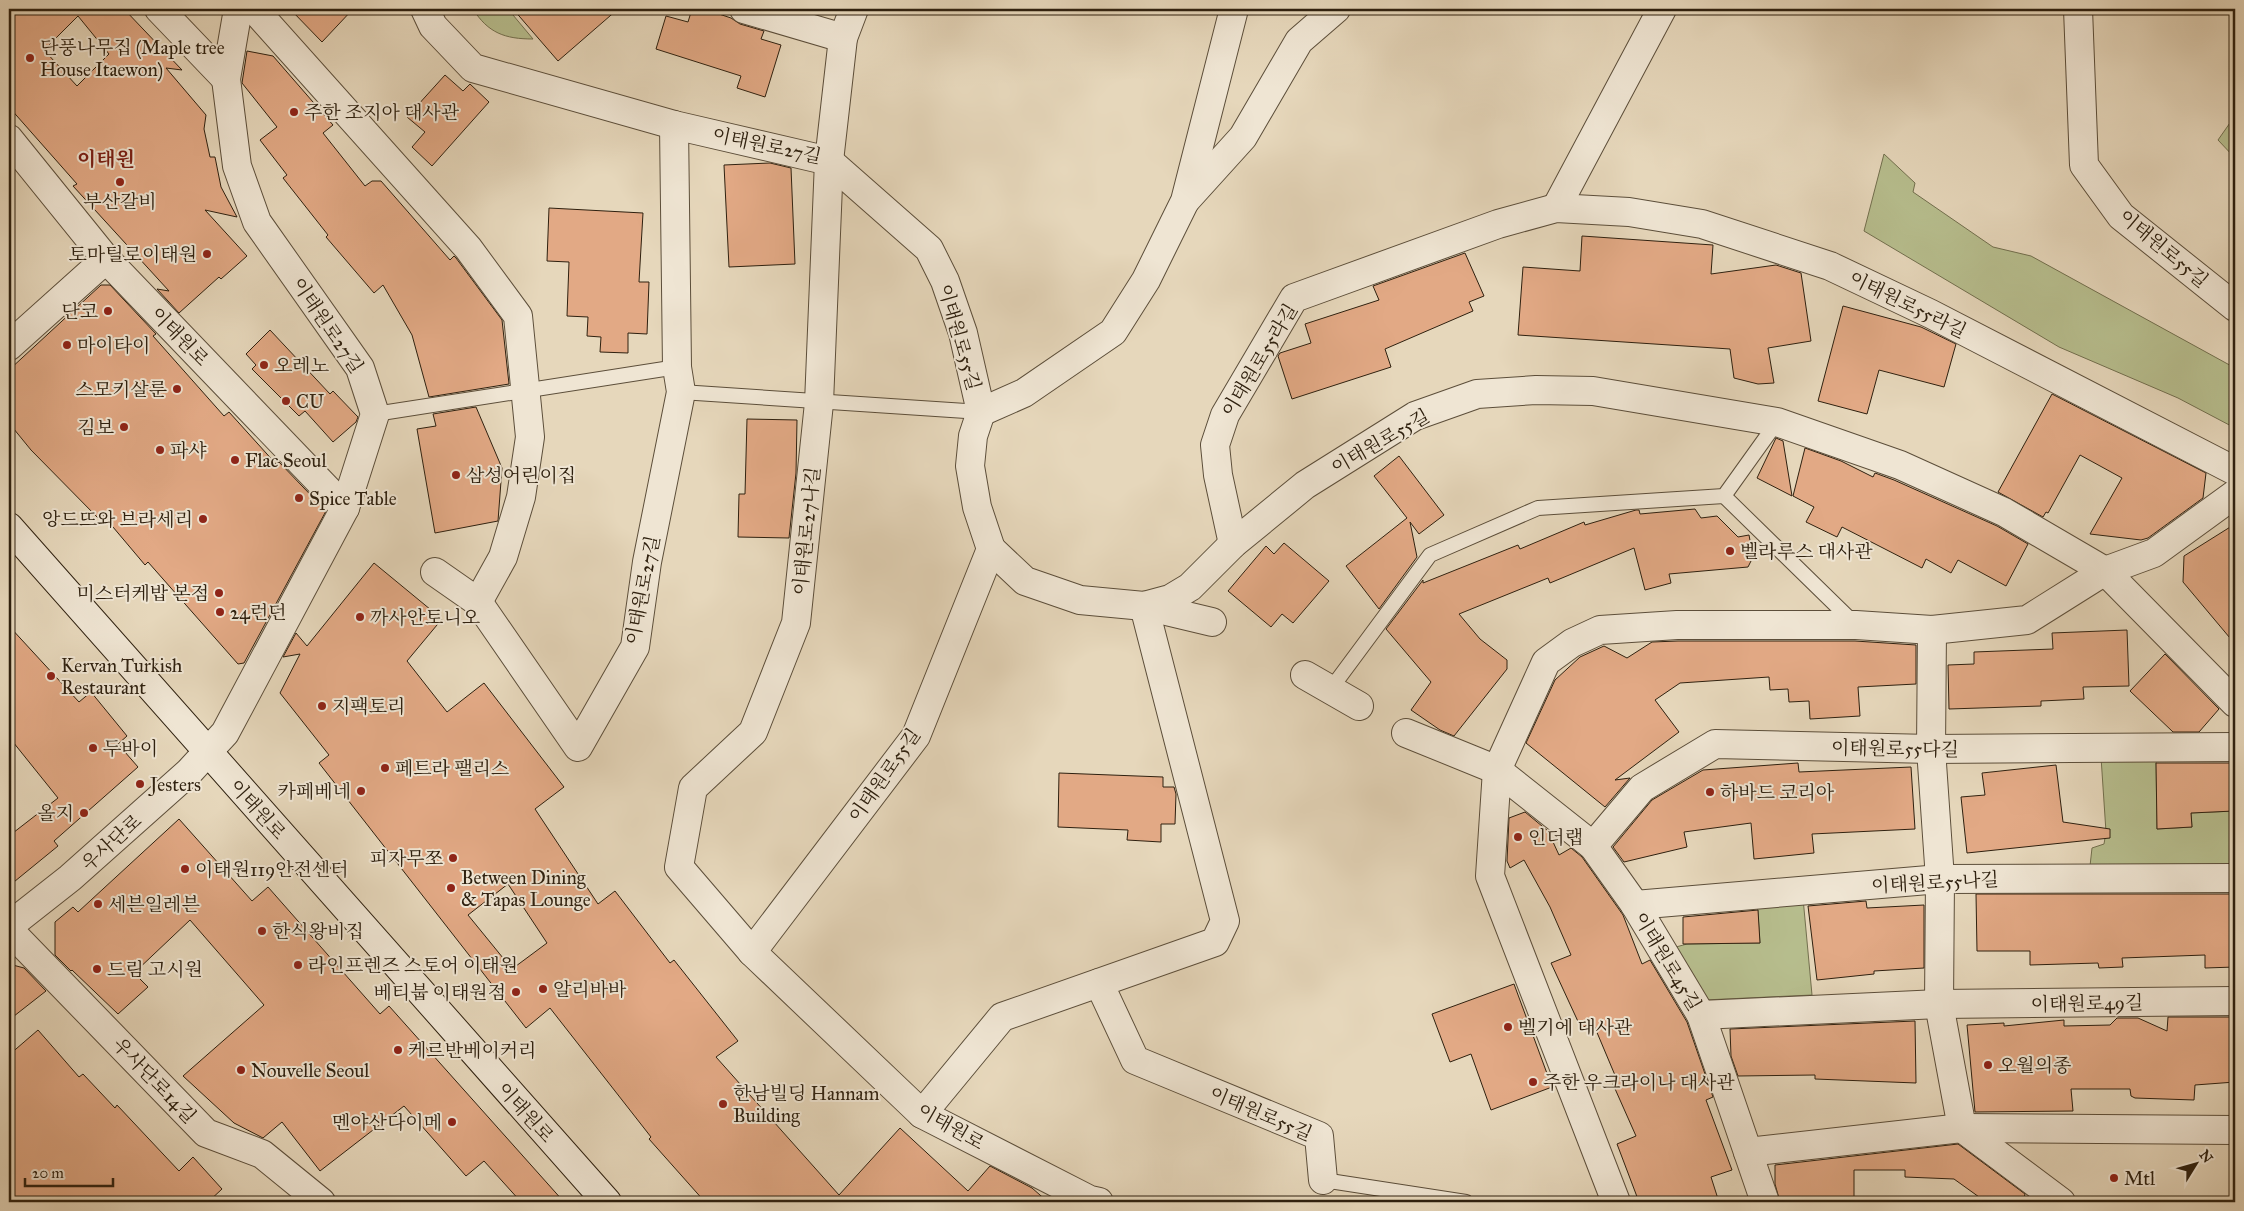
<svg xmlns="http://www.w3.org/2000/svg" width="2244" height="1211" font-family="'IM FELL Great Primer','Noto Serif KR',serif">
	<style>
		.green { fill: #b7be8e; stroke: #726f4e }
		.building { fill: #e2a985; stroke: #2e200f; fill-rule: evenodd }
		.lines { fill: none; stroke-linecap: round; stroke-linejoin: round }
		.lane-casing { stroke: #5c4e3a; stroke-width: 16 }
		.street-casing { stroke: #5c4e3a; stroke-width: 30 }
		.secondary-casing { stroke: #2e200f; stroke-width: 30 }
		.lane { stroke: #efe5d3; stroke-width: 14 }
		.street { stroke: #efe5d3; stroke-width: 28 }
		.secondary { stroke: #efe5d3; stroke-width: 28 }
		.poi-dot { fill: #8f2418; stroke: #efe5d3; stroke-width: 2 }
		.labels { text-anchor: middle; stroke-width: 4; stroke-linejoin: round; paint-order: stroke }
		.poi-label { font-size: 19px; fill: #2e200f; stroke: #efe5d3; text-anchor: start }
		.street-label { font-size: 19px; fill: #2e200f; stroke: #efe5d3 }
		.neighbourhood-label { font-size: 20px; font-weight: bold; fill: #7a1f14; stroke: #efe5d3 }
	</style>
	<rect width="100%" height="100%" fill="#e6d7bb"/>
	<filter id="stains"><feTurbulence type="fractalNoise" baseFrequency=".004" numOctaves="4"/><feColorMatrix values="0 0 0 0 .2 0 0 0 0 .09 0 0 0 0 .02 0 0 0 .5 -.17"/></filter>
	<radialGradient id="worn" r=".72"><stop offset=".6" stop-color="#630" stop-opacity="0"/><stop offset="1" stop-color="#630" stop-opacity=".3"/></radialGradient>
	<g class="green">
		<path d="M473 9H508L533 39C505 39 488 33 473 9Z"/>
		<polygon points="2232,120 2235,124 2235,158 2218,140"/>
		<polygon points="1884,154 1915,183 1913,192 1993,247 2031,256 2235,368 2235,428 2178,398 2059,347 1864,231"/>
		<polygon points="2156,756 2157,829 2192,827 2191,813 2234,811 2233,865 2090,866 2092,848 2104,844 2106,832 2101,757"/>
		<polygon points="1803,898 1812,995 1704,1000 1676,947 1687,944 1760,943 1757,900"/>
	</g>
	<g class="building">
		<path d="M9 9H124L182 70 166 68 206 115 204 129 210 157H215L221 187 237 217 205 210 247 256 221 279 219 277 179 313 157 289 169 291 73 186 77 184 9 107ZM78 16 109 54 77 86 44 50Z"/>
		<polygon points="290,9 353,9 322,42"/>
		<polygon points="513,9 618,9 558,61"/>
		<polygon points="692,9 704,9 731,18 740,24 764,31 761,39 781,45 765,97 737,88 741,76 656,49 666,16 688,22"/>
		<polygon points="247,51 273,56 333,125 323,133 365,186 372,181 381,181 450,260 454,256 456,258 502,320 509,384 429,397 412,335 383,285 374,293 326,237 328,235 283,178 287,175 260,140 277,127 242,83"/>
		<polygon points="445,75 463,91 470,84 489,102 432,166 412,147 425,132 407,117"/>
		<polygon points="770,163 791,168 795,264 729,267 724,165"/>
		<polygon points="549,208 643,213 639,282 649,282 647,334 628,333 628,353 600,352 601,337 587,336 588,317 567,316 569,262 547,261"/>
		<polygon points="1582,236 1713,245 1711,274 1776,265 1801,273 1811,341 1768,348 1774,383 1758,384 1734,378 1730,349 1518,335 1523,267 1580,271"/>
		<polygon points="1465,253 1484,296 1469,302 1473,311 1385,349 1391,367 1292,399 1278,356 1280,353 1311,343 1305,324 1379,300 1373,286"/>
		<polygon points="101,285 110,285 156,334 153,336 224,416 229,412 276,464 279,462 326,511 244,663 238,664 148,562 145,565 102,514 98,518 31,450 9,423 9,370"/>
		<polygon points="1843,306 1921,327 1956,344 1944,387 1879,370 1867,414 1818,401"/>
		<polygon points="270,330 330,394 333,391 358,417 356,422 333,442 305,411 299,416 252,369 256,365 246,354"/>
		<polygon points="2052,394 2206,473 2203,498 2148,538 2141,540 2090,534 2122,478 2080,455 2048,513 2046,512 2043,517 1998,492"/>
		<polygon points="476,407 502,468 498,521 435,533 417,429 436,426 433,414"/>
		<polygon points="747,419 797,420 796,473 789,538 738,537 739,494 745,494"/>
		<polygon points="1776,438 1783,441 1792,496 1757,478"/>
		<polygon points="1805,448 1841,461 1873,477 1875,473 1894,480 1997,526 2028,544 2006,586 1958,560 1951,573 1926,559 1922,568 1842,527 1837,537 1806,522 1814,507 1793,496"/>
		<polygon points="1399,456 1444,515 1419,534 1410,522 1417,557 1379,609 1346,566 1407,518 1374,476"/>
		<polygon points="1695,509 1701,518 1717,516 1738,537 1749,535 1753,557 1748,567 1669,574 1671,583 1645,590 1634,548 1550,583 1548,578 1459,614 1480,639 1507,660 1507,669 1454,736 1440,730 1411,710 1431,682 1386,629 1423,580 1423,583 1518,545 1520,549 1584,522 1585,525 1636,510 1639,510 1640,514"/>
		<polygon points="2235,524 2235,644 2183,582 2184,556"/>
		<polygon points="1284,543 1329,581 1293,623 1282,614 1271,627 1228,591 1266,546 1274,554"/>
		<path d="M374 563 442 619 407 661 447 712 484 683 564 787 535 809 598 904 615 891 670 963 674 960 738 1041 716 1057 839 1195 900 1128 968 1191 990 1166 1032 1188 1048 1202H705L649 1139 651 1137 550 1008 526 1028 319 763 329 755 280 693 300 654 283 657 296 633 307 646ZM508 884 547 943 512 969 468 915Z"/>
		<polygon points="9,626 79,702 91,692 127,736 118,744 138,767 54,841 58,846 9,886 9,836 58,798 9,737"/>
		<polygon points="2127,630 2129,686 2083,687 2084,699 2041,701 2041,706 1949,709 1948,665 1974,664 1974,652 2053,649 2052,633"/>
		<polygon points="1678,641 1855,641 1916,645 1916,684 1858,687 1860,716 1810,719 1809,701 1789,702 1788,689 1770,690 1769,677 1680,683 1655,700 1679,732 1615,780 1630,778 1605,807 1526,743 1555,680 1580,657 1604,646 1627,658 1652,642"/>
		<polygon points="2165,654 2219,709 2199,732 2173,732 2130,691"/>
		<polygon points="1798,763 1799,772 1911,767 1915,829 1812,834 1814,853 1754,859 1751,823 1684,832 1687,847 1624,862 1613,847 1652,800 1703,770"/>
		<polygon points="2156,763 2233,763 2234,811 2191,813 2192,827 2157,829"/>
		<polygon points="2056,765 2063,822 2110,829 2110,838 1967,853 1961,797 1985,795 1982,773"/>
		<polygon points="1059,773 1163,777 1163,787 1174,787 1176,794 1175,824 1161,824 1161,842 1127,840 1128,830 1058,827"/>
		<polygon points="1525,812 1548,831 1559,855 1571,848 1582,857 1623,915 1642,964 1650,960 1687,1022 1713,1097 1706,1100 1732,1170 1711,1177 1719,1202 1639,1202 1617,1144 1636,1136 1612,1082 1617,1080 1593,1023 1581,1028 1551,963 1571,955 1550,907 1524,860 1510,868 1507,861 1509,818"/>
		<polygon points="179,819 252,901 268,887 380,1014 389,1006 564,1202 521,1202 484,1161 466,1176 404,1106 320,1171 282,1122 263,1138 234,1123 183,1076 264,1005 190,920 134,973 148,987 118,1014 72,970 71,971 55,955 55,922 73,907 78,912"/>
		<polygon points="1976,894 2235,894 2235,967 2205,968 2205,955 2122,958 2123,967 2099,968 2098,963 2030,965 2030,951 1977,951"/>
		<polygon points="1866,901 1867,908 1924,905 1924,968 1874,971 1874,974 1817,980 1808,906"/>
		<polygon points="1758,910 1760,943 1683,944 1683,917"/>
		<polygon points="9,964 24,968 46,991 9,1020"/>
		<polygon points="1514,984 1552,1087 1491,1110 1471,1054 1450,1062 1432,1014"/>
		<polygon points="2168,1017 2235,1017 2235,1082 2195,1085 2194,1100 2135,1098 2131,1096 2130,1089 2071,1089 2073,1111 1975,1112 1967,1025 2004,1023 2004,1026 2064,1020 2064,1026 2110,1025 2117,1018 2138,1018 2167,1031"/>
		<polygon points="1915,1021 1916,1083 1815,1079 1815,1075 1738,1076 1731,1056 1730,1029"/>
		<polygon points="38,1030 79,1077 83,1074 115,1108 117,1105 179,1171 193,1157 222,1189 208,1202 9,1202 9,1055"/>
		<polygon points="1958,1144 2025,1194 2023,1202 1986,1202 1954,1179 1905,1177 1905,1170 1854,1170 1854,1202 1780,1202 1775,1184 1775,1165"/>
	</g>
	<g class="lines">
		<defs>
			<g id="lane">
				<polyline points="681,392 981,412"/>
				<polyline points="375,414 677,367"/>
				<polyline points="1724,496 1854,623"/>
				<polyline points="1330,690 1430,555 1538,508 1724,496 1777,422"/>
				<polyline points="1323,1180 1466,1202"/>
			</g>
			<g id="street">
				<polyline points="159,9 226,79"/>
				<polyline points="254,9 468,248 518,316 530,437 521,497 503,557 478,602"/>
				<polyline points="425,9 433,26 473,68 674,125 829,161 843,38 854,9"/>
				<polyline points="744,9 843,38"/>
				<polyline points="2078,9 2084,165 2121,216 2235,307"/>
				<polyline points="9,139 106,259"/>
				<polyline points="829,161 819,403 796,623 753,732 693,788 679,867 752,952 922,1114 1090,1200 1099,1202"/>
				<polyline points="1186,200 1243,137 1299,41 1336,9"/>
				<polyline points="1556,208 1662,9"/>
				<polyline points="9,346 106,259 345,508"/>
				<polyline points="981,412 1024,393 1113,332 1146,280 1185,201 1234,9"/>
				<polyline points="1233,544 1218,475 1215,445 1225,415 1294,298 1498,224 1556,208 1629,212 1702,224 1830,266 1931,314 2235,471"/>
				<polyline points="991,549 1025,581 1080,600 1144,606 1170,599 1190,587 1233,544 1305,485 1415,416 1477,394 1536,390 1593,391 1777,422 1900,465 2004,512 2105,571 2235,703"/>
				<polyline points="435,572 478,602 578,747 635,647 647,562 681,392 677,367 674,125"/>
				<polyline points="1145,606 1212,622"/>
				<polyline points="1932,630 1931,749 1940,879 1939,1004 1962,1128 2061,1202"/>
				<polyline points="1305,675 1359,706"/>
				<polyline points="1406,733 1497,770 1593,846 1635,905 1701,1015 1765,1202"/>
				<polyline points="1593,846 1642,788 1715,744 1931,749 2235,747"/>
				<polyline points="1635,905 1940,879 2235,878"/>
				<polyline points="9,926 70,878 189,772 225,733 345,508 375,414 360,368 257,222 237,166 226,79 238,9"/>
				<polyline points="9,930 206,1133 262,1154 321,1202"/>
				<polyline points="752,952 916,736 991,549 977,507 970,466 973,436 981,412 963,333 945,281 929,249 829,161"/>
				<polyline points="1099,983 1135,1060 1319,1136 1323,1180"/>
				<polyline points="1701,1015 1939,1004 2235,1001"/>
				<polyline points="922,1114 1002,1017 1215,942 1225,921 1144,606"/>
				<polyline points="1748,1152 1962,1128 2235,1130"/>
				<polyline points="1616,1202 1490,876 1497,770 1546,662 1572,643 1600,630 1677,625 1856,625 1932,630 2027,620 2105,571 2154,553 2235,494"/>
			</g>
			<polyline id="secondary" points="9,527 607,1202"/>
		</defs>
		<use href="#lane" class="lane-casing"/>
		<use href="#street" class="street-casing"/>
		<use href="#secondary" class="secondary-casing"/>
		<use href="#lane" class="lane"/>
		<use href="#street" class="street"/>
		<use href="#secondary" class="secondary"/>
	</g>
	<g class="poi-dot">
		<circle cx="30" cy="58" r="5"/>
		<circle cx="294" cy="112" r="5"/>
		<circle cx="120" cy="182" r="5"/>
		<circle cx="207" cy="254" r="5"/>
		<circle cx="108" cy="311" r="5"/>
		<circle cx="67" cy="345" r="5"/>
		<circle cx="264" cy="365" r="5"/>
		<circle cx="177" cy="389" r="5"/>
		<circle cx="286" cy="401" r="5"/>
		<circle cx="124" cy="427" r="5"/>
		<circle cx="160" cy="450" r="5"/>
		<circle cx="235" cy="460" r="5"/>
		<circle cx="456" cy="475" r="5"/>
		<circle cx="299" cy="498" r="5"/>
		<circle cx="203" cy="519" r="5"/>
		<circle cx="1730" cy="551" r="5"/>
		<circle cx="219" cy="593" r="5"/>
		<circle cx="220" cy="612" r="5"/>
		<circle cx="360" cy="617" r="5"/>
		<circle cx="51" cy="676" r="5"/>
		<circle cx="322" cy="706" r="5"/>
		<circle cx="93" cy="748" r="5"/>
		<circle cx="385" cy="768" r="5"/>
		<circle cx="140" cy="784" r="5"/>
		<circle cx="361" cy="791" r="5"/>
		<circle cx="1710" cy="792" r="5"/>
		<circle cx="84" cy="813" r="5"/>
		<circle cx="1518" cy="837" r="5"/>
		<circle cx="453" cy="858" r="5"/>
		<circle cx="185" cy="869" r="5"/>
		<circle cx="451" cy="888" r="5"/>
		<circle cx="98" cy="904" r="5"/>
		<circle cx="262" cy="931" r="5"/>
		<circle cx="298" cy="965" r="5"/>
		<circle cx="97" cy="969" r="5"/>
		<circle cx="543" cy="989" r="5"/>
		<circle cx="516" cy="992" r="5"/>
		<circle cx="1508" cy="1027" r="5"/>
		<circle cx="398" cy="1050" r="5"/>
		<circle cx="1988" cy="1065" r="5"/>
		<circle cx="241" cy="1070" r="5"/>
		<circle cx="1533" cy="1082" r="5"/>
		<circle cx="723" cy="1104" r="5"/>
		<circle cx="452" cy="1122" r="5"/>
		<circle cx="2114" cy="1178" r="5"/>
	</g>
	<g class="labels">
		<g class="poi-label">
			<text x="40" y="54">단풍나무집 (Maple tree<tspan x="40" dy="22">House Itaewon)</tspan></text>
			<text x="304" y="119">주한 조지아 대사관</text>
			<text x="120" y="208" text-anchor="middle">부산갈비</text>
			<text x="197" y="261" text-anchor="end">토마틸로이태원</text>
			<text x="98" y="318" text-anchor="end">단코</text>
			<text x="77" y="352">마이타이</text>
			<text x="274" y="372">오레노</text>
			<text x="167" y="396" text-anchor="end">스모키살룬</text>
			<text x="296" y="408">CU</text>
			<text x="114" y="434" text-anchor="end">김보</text>
			<text x="170" y="457">파샤</text>
			<text x="245" y="467">Flac Seoul</text>
			<text x="466" y="482">삼성어린이집</text>
			<text x="309" y="505">Spice Table</text>
			<text x="193" y="526" text-anchor="end">앙드뜨와 브라세리</text>
			<text x="1740" y="558">벨라루스 대사관</text>
			<text x="209" y="600" text-anchor="end">미스터케밥 본점</text>
			<text x="230" y="619">24런던</text>
			<text x="370" y="624">까사안토니오</text>
			<text x="61" y="672">Kervan Turkish<tspan x="61" dy="22">Restaurant</tspan></text>
			<text x="332" y="713">지팩토리</text>
			<text x="103" y="755">두바이</text>
			<text x="395" y="775">페트라 팰리스</text>
			<text x="150" y="791">Jesters</text>
			<text x="351" y="798" text-anchor="end">카페베네</text>
			<text x="1720" y="799">하바드 코리아</text>
			<text x="74" y="820" text-anchor="end">올지</text>
			<text x="1528" y="844">인더랩</text>
			<text x="443" y="865" text-anchor="end">피자무쪼</text>
			<text x="195" y="876">이태원119안전센터</text>
			<text x="461" y="884">Between Dining<tspan x="461" dy="22">&amp; Tapas Lounge</tspan></text>
			<text x="108" y="911">세븐일레븐</text>
			<text x="272" y="938">한식왕비집</text>
			<text x="308" y="972">라인프렌즈 스토어 이태원</text>
			<text x="107" y="976">드림 고시원</text>
			<text x="553" y="996">알리바바</text>
			<text x="506" y="999" text-anchor="end">베티붑 이태원점</text>
			<text x="1518" y="1034">벨기에 대사관</text>
			<text x="408" y="1057">케르반베이커리</text>
			<text x="1998" y="1072">오월의종</text>
			<text x="251" y="1077">Nouvelle Seoul</text>
			<text x="1543" y="1089">주한 우크라이나 대사관</text>
			<text x="733" y="1100">한남빌딩 Hannam<tspan x="733" dy="22">Building</tspan></text>
			<text x="442" y="1129" text-anchor="end">멘야산다이메</text>
			<text x="2124" y="1185">Mtl</text>
		</g>
		<g class="street-label">
			<text transform="translate(767 145) rotate(12)" y="7">이태원로27길</text>
			<text transform="translate(2164 248) rotate(40)" y="7">이태원로55길</text>
			<text transform="translate(1908 304) rotate(26)" y="7">이태원로55라길</text>
			<text transform="translate(328 325) rotate(56)" y="7">이태원로27길</text>
			<text transform="translate(180 336) rotate(46)" y="7">이태원로</text>
			<text transform="translate(960 337) rotate(74)" y="7">이태원로55길</text>
			<text transform="translate(1259 360) rotate(-59)" y="7">이태원로55라길</text>
			<text transform="translate(1380 441) rotate(-30)" y="7">이태원로55길</text>
			<text transform="translate(806 531) rotate(-84)" y="7">이태원로27나길</text>
			<text transform="translate(642 590) rotate(-79)" y="7">이태원로27길</text>
			<text transform="translate(1895 748) rotate(1)" y="7">이태원로55다길</text>
			<text transform="translate(884 775) rotate(-55)" y="7">이태원로55길</text>
			<text transform="translate(258 809) rotate(48)" y="7">이태원로</text>
			<text transform="translate(111 842) rotate(-42)" y="7">우사단로</text>
			<text transform="translate(1935 882) rotate(-3)" y="7">이태원로55나길</text>
			<text transform="translate(1668 961) rotate(59)" y="7">이태원로45길</text>
			<text transform="translate(2087 1003) rotate(-1)" y="7">이태원로49길</text>
			<text transform="translate(155 1080) rotate(46)" y="7">우사단로14길</text>
			<text transform="translate(526 1112) rotate(48)" y="7">이태원로</text>
			<text transform="translate(1261 1113) rotate(23)" y="7">이태원로55길</text>
			<text transform="translate(951 1126) rotate(30)" y="7">이태원로</text>
		</g>
		<g class="neighbourhood-label">
			<text x="106" y="166">이태원</text>
		</g>
	</g>
	<rect width="2244" height="1211" fill="none" stroke="#e6d7bb" stroke-width="30"/>
	<rect x="10" y="10" width="2224" height="1191" fill="none" stroke="#2e200f" stroke-width="2.5"/>
	<rect x="15" y="15" width="2214" height="1181" fill="none" stroke="#2e200f"/>
	<g transform="translate(2196 1164) rotate(53)" stroke="#efe5d3" stroke-width="4" paint-order="stroke">
	<path d="M0-4L9 19L0 12L-9 19Z" fill="#2e200f"/>
	<text y="-8" font-size="14" font-weight="bold" text-anchor="middle" fill="#2e200f">N</text>
	</g>
	<path d="M25 1178v8h88v-8" fill="none" stroke="#2e200f" stroke-width="2.5"/>
	<text x="32" y="1178" font-size="15" fill="#2e200f" stroke="#efe5d3" stroke-width="4" paint-order="stroke">20 m</text>
	<rect width="100%" height="100%" filter="url(#stains)"/>
	<rect width="100%" height="100%" fill="url(#worn)"/>
</svg>
